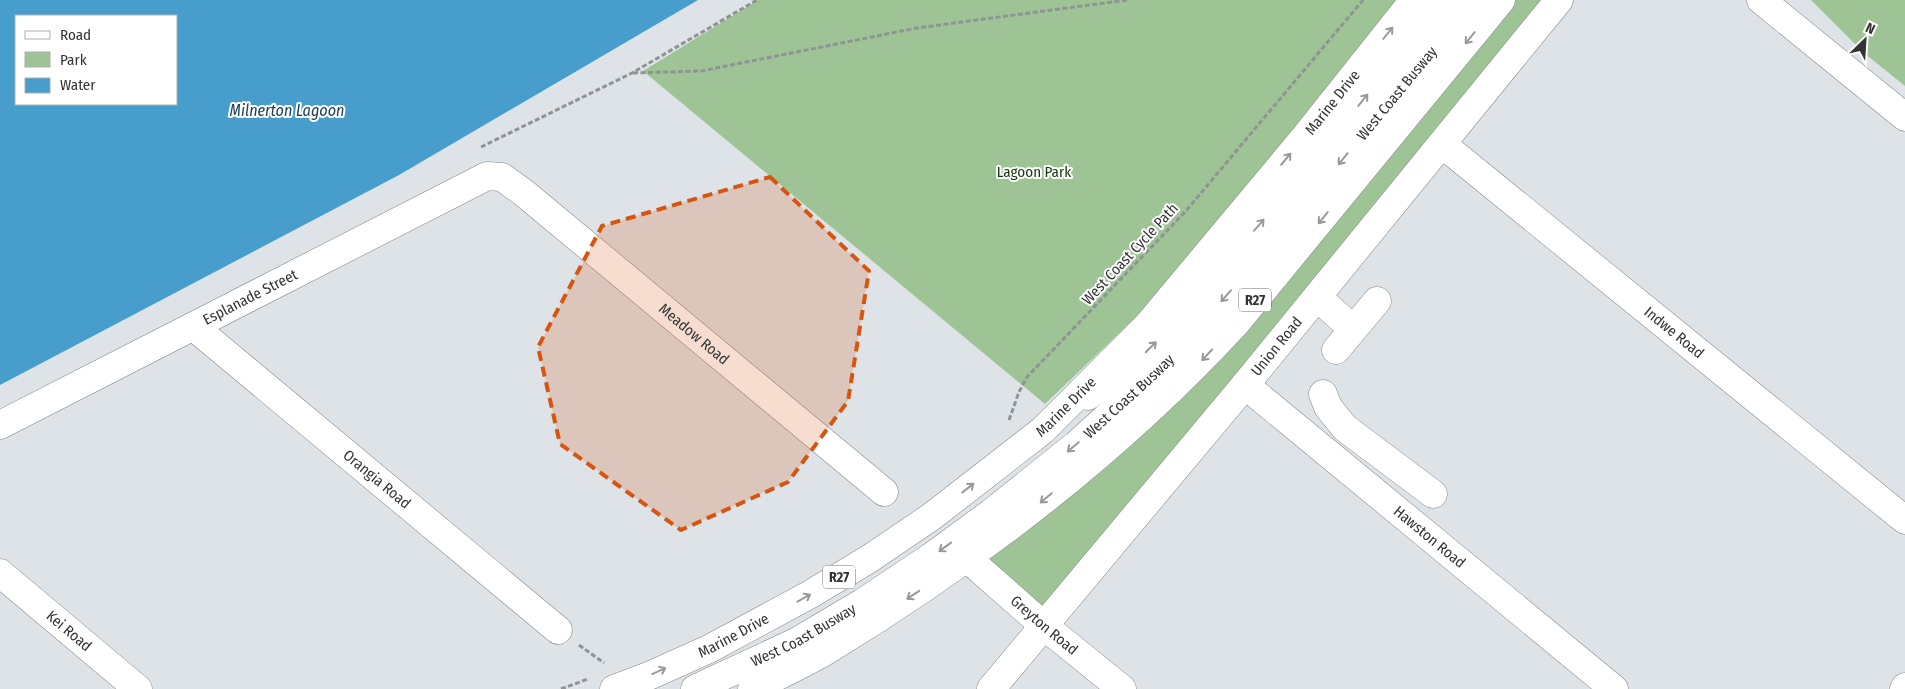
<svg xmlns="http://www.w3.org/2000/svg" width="1905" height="689" font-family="'Fira Sans Condensed',sans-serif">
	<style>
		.green { fill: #9ec496 }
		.water { fill: #479ecd; fill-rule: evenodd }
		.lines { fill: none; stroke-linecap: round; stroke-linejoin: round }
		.minor-casing { stroke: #84888c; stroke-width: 29 }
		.major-casing { stroke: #84888c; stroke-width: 29 }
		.path { stroke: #8f9396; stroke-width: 3; stroke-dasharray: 5 2.5; stroke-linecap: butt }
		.minor { stroke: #fff; stroke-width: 28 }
		.major { stroke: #fff; stroke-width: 28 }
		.oneway { stroke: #989a9a }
		.marked { fill: #d65510; fill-opacity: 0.2; stroke: #d65510; stroke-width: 4; stroke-dasharray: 10 6; stroke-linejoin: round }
		.labels { text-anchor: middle; stroke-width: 4; stroke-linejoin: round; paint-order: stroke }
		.shield { fill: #fff; stroke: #707172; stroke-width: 1 }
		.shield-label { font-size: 14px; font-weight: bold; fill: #323436 }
		.street-label { font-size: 15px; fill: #323436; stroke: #fff }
		.park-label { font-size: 15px; fill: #13380b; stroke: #fff }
		.water-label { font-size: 16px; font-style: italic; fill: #1c4156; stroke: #fff }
	</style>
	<rect width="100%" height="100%" fill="#dee3e7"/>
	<g class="green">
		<polygon points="758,0 1406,0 1138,315 1045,404 643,71"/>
		<polygon points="1501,0 1559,0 1043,625 968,559"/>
		<polygon points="1811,0 1905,0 1905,86 1864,53"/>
	</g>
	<path class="water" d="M0 0H698L399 175 0 385ZM16 16H176V104H16Z"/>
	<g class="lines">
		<defs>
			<g id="minor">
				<polyline points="1761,0 1905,117"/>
				<path id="s1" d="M1442 144 1905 520"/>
				<polyline points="1317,297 1353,329"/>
				<path id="s2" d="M194 327 558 630"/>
				<polyline points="1336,350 1377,301"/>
				<path id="s3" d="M1245 385 1614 689"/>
				<polyline points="1323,394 1328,407 1345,428 1433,494"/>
				<polyline points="1088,396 1140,358 1194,301 1321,152 1444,0"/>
				<path id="s4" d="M0 425 487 176 502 177 524 193 884 492"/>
				<path id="s5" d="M968 559 1043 625 1122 689"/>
				<path id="s6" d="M0 573 138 689"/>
				<path id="s7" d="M695 689 796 642 862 603 931 557 991 513 1076 445 1151 377 1187 342 1338 165 1474 0"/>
				<path id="s8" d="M991 689 1245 385 1559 0"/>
				<polyline points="1904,689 1905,687"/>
			</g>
			<g id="major">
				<path id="s9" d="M614 689 651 675 709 649 809 595 869 559 931 517 1043 430 1148 325 1305 137 1414 0"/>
				<path d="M752 689C777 676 804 664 829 649 978 558 1118 451 1236 323L1501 0"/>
			</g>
		</defs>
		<use href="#minor" class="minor-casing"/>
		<use href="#major" class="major-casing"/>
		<g class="path">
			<polyline points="633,73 701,71 917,28 1127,0"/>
			<polyline points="481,147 632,73 757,0"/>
			<polyline points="1009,420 1019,392 1027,377 1185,212 1363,0"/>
			<polyline points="579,645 604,663"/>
			<polyline points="561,689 588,679"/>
		</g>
		<use href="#minor" class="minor"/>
		<use href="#major" class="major"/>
	</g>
	<defs><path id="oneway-shaft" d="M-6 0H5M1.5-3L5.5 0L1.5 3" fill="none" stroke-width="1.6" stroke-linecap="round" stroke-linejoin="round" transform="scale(1.25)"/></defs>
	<g class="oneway">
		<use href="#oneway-shaft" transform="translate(1388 33) rotate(-51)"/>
		<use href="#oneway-shaft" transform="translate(1470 38) rotate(129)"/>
		<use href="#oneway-shaft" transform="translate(1363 100) rotate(-51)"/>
		<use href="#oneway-shaft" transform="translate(1286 159) rotate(-50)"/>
		<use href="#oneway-shaft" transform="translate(1343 159) rotate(129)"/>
		<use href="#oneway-shaft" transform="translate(1323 218) rotate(129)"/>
		<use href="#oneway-shaft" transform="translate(1259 225) rotate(-49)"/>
		<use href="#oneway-shaft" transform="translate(1226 296) rotate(131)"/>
		<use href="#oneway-shaft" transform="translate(1151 347) rotate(-45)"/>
		<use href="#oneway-shaft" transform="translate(1207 355) rotate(133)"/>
		<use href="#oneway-shaft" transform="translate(1073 447) rotate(140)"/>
		<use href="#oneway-shaft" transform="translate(968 488) rotate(-38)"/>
		<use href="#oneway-shaft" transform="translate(1046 498) rotate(140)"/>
		<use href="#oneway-shaft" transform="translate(945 547) rotate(144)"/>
		<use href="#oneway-shaft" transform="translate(913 595) rotate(147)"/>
		<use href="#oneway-shaft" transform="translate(804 598) rotate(-29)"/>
		<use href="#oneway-shaft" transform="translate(659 671) rotate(-24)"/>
	</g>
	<path class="marked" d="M770 177 869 271 848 401 788 482 681 530 560 444 538 347 602 226Z"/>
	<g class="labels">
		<g class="shield">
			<rect x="1239" y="288.5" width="32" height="23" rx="4"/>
			<rect x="823" y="565.5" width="32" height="23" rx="4"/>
		</g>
		<g class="shield-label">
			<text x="1255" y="305">R27</text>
			<text x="839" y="582">R27</text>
		</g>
		<g class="street-label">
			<text dy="5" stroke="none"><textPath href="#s7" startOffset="931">West Coast Busway</textPath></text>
			<text dy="5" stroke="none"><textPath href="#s9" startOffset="941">Marine Drive</textPath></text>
			<text transform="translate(1130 254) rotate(-47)" y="5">West Coast Cycle Path</text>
			<text dy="5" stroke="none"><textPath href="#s4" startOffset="281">Esplanade Street</textPath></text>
			<text dy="5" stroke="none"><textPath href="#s1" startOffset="299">Indwe Road</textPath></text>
			<text dy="5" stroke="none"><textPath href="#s4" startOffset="810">Meadow Road</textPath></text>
			<text dy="5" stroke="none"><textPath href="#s8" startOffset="446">Union Road</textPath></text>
			<text dy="5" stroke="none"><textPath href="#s7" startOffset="526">West Coast Busway</textPath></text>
			<text dy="5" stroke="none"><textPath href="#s9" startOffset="536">Marine Drive</textPath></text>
			<text dy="5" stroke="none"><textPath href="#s2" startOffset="238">Orangia Road</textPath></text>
			<text dy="5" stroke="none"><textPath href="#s3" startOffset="239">Hawston Road</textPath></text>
			<text dy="5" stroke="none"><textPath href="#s5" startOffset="101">Greyton Road</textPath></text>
			<text dy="5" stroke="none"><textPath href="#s6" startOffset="90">Kei Road</textPath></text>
			<text dy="5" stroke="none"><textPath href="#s9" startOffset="131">Marine Drive</textPath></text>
			<text dy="5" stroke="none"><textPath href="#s7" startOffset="121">West Coast Busway</textPath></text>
		</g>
		<g class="park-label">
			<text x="1034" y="177">Lagoon Park</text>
		</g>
		<g class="water-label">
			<text x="287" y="116">Milnerton Lagoon</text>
		</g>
	</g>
	<rect x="15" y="15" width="162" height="90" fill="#ffffff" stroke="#adaeaf"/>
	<rect x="25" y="31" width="25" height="8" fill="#ffffff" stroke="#adaeaf"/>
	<text x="60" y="40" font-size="15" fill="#323436">Road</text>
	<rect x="25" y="52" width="25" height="15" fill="#9ec496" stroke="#adaeaf"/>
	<text x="60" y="65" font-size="15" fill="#323436">Park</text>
	<rect x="25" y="78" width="25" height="15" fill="#479ecd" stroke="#adaeaf"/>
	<text x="60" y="90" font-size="15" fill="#323436">Water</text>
	<g transform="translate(1865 40) rotate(25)" stroke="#ffffff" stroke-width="4" paint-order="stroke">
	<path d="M0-4L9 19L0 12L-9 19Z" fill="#323436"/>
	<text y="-8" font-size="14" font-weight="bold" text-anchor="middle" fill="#323436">N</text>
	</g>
</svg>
